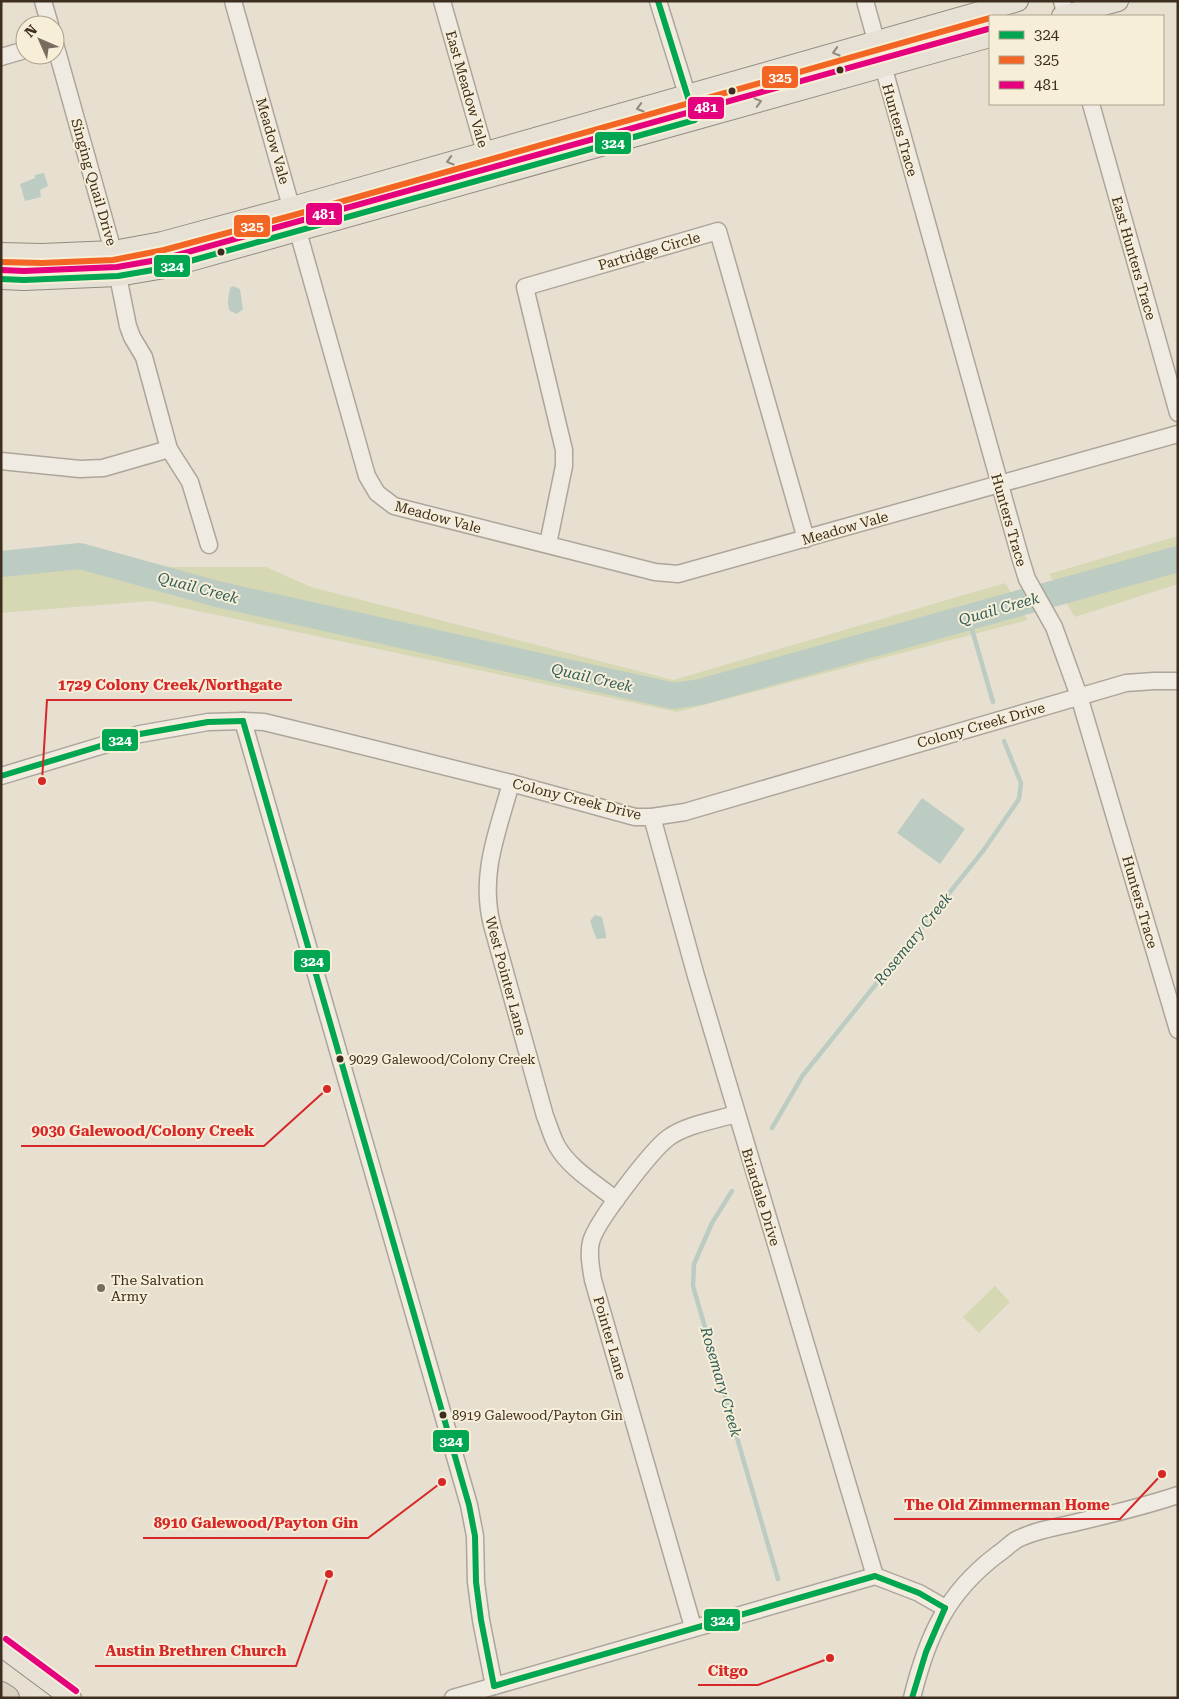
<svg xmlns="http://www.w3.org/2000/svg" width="1179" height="1699" font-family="'Roboto Serif',serif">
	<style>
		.green { fill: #d6d7b3 }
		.water { fill: #bcccc2 }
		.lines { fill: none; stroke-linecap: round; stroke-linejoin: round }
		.stream { stroke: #bcccc2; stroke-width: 4.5 }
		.river { stroke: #bcccc2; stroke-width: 26 }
		.minor-casing { stroke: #ada599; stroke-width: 19 }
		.major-casing { stroke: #928b80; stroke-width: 22 }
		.highway-casing { stroke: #928b80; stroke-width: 26 }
		.minor { stroke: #efebe3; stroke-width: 16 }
		.major { stroke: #e6e1d4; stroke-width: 20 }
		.highway { stroke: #dad1c2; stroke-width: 24 }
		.bus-1-casing { stroke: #f7eed8; stroke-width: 10 }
		.bus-2-casing { stroke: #f7eed8; stroke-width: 10 }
		.bus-3-casing { stroke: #f7eed8; stroke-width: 10 }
		.bus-1 { stroke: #00a651; stroke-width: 6 }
		.bus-2 { stroke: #f26522; stroke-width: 6 }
		.bus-3 { stroke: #e5007d; stroke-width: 6 }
		.oneway { stroke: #92887a }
		.bus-dot { fill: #3d2e20; stroke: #f7eed8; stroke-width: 2 }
		.poi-dot { fill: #786c5e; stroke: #f7eed8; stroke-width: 2 }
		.labels { text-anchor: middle; stroke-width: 4; stroke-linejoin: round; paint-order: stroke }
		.bus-label { font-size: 13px; fill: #3d2e20; stroke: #f7eed8; text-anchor: start }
		.street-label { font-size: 14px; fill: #3d2e20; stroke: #f7eed8 }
		.poi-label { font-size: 14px; fill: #3d2e20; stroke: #f7eed8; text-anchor: start }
		.water-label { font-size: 15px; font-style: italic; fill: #2f5d5a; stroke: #f7eed8 }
		.leader { fill: none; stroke: #d62828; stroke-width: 2 }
		.callout-dot { fill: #d62828; stroke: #f7eed8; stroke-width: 2 }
		.callout-label { font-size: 15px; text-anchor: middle; font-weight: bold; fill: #d62828; stroke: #f7eed8; stroke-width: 4; stroke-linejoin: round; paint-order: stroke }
		.line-badge { stroke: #f7eed8; stroke-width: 2 }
		.badge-label { font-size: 14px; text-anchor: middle; font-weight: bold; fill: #fff }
	</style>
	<rect width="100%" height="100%" fill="#e7e0d1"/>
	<g class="green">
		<polygon points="1178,536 1178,584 1075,617 1049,574"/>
		<polygon points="63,548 163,567 266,567 311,587 673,680 1005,583 1028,620 677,712 150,601 1,613 1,558"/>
		<polygon points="995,1286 1010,1302 979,1333 963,1317"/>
	</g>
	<g class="water">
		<polygon points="44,173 48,186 40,190 41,197 25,201 20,184 35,178 35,175"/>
		<path d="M233 286 240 289 243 309 237 314 230 311C226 303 229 296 230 288Z"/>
		<polygon points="922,798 965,829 940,864 897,833"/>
		<polygon points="595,915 602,917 606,935 606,938 597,939 596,938 590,921"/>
	</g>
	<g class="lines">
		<g class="stream">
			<polyline points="975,615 971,626 993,702"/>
			<polyline points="772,1128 803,1075 983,851 1019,799 1021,783 1004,741"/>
			<polyline points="732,1191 712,1223 694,1264 693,1286 778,1579"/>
		</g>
		<polyline class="river" points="1,564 80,556 217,594 674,696 700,692 1178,559"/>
		<defs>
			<g id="minor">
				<polyline points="43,1 50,25"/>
				<polyline points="233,1 367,476 377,493 394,506 655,572 678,574 1178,434"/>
				<polyline points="442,1 492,177"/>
				<polyline points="658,1 695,120"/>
				<polyline points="865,1 1021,560 1027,579 1054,627 1079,696 1178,1030"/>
				<polyline points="1062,1 1066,16"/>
				<polyline points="55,44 113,251 128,326 132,337 144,357 169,449 190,482 209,545"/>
				<polyline points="1,57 25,50"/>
				<polyline points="1091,104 1178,413"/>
				<polyline points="1,461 80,469 103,468 169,449"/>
				<polyline points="548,544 564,466 564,450 525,287 718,231 806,539"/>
				<polyline points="243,721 469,1505 475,1536 476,1582 481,1620 494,1686"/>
				<polyline points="1,776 140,734 208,722 243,721 264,722 330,738 511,783 635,817 652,817 685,812 1126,683 1154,681 1178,681"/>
				<path d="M511 783C498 831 479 874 492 925L545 1116C549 1126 552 1137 557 1146 570 1169 597 1184 616 1200"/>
				<polyline points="652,817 696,976 875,1576"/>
				<path d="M693 1627 593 1280C591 1268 588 1254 591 1242 595 1223 652 1150 668 1138 685 1125 716 1120 736 1114"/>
				<polyline points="453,1698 875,1576 919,1593 945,1608"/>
				<path d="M912 1698C927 1637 946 1593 998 1554 1004 1550 1010 1544 1016 1540 1035 1530 1058 1527 1078 1522 1112 1514 1145 1506 1178 1495"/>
			</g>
			<g id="major">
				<polyline points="1062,16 1118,1"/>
				<polyline points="1,253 42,254 113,251 162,242 292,207 1018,1"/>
				<polyline points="1,279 24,280 118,276 165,268 990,37"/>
				<polyline points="1,1646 71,1698"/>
			</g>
			<polyline id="highway" points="1,1694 7,1698"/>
		</defs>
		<use href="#minor" class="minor-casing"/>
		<use href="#major" class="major-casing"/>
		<use href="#highway" class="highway-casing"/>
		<use href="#minor" class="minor"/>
		<use href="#major" class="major"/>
		<use href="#highway" class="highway"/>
		<defs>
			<g id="bus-1">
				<polyline points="1,279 24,280 118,276 165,268 695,120 658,1"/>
				<polyline points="243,721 469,1505 475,1536 476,1582 481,1620 494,1686"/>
				<polyline points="1,776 140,734 208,722 243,721"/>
				<polyline points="494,1686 875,1576 919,1593 945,1608"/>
				<polyline points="912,1698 926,1652 945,1608"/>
			</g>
			<polyline id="bus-2" points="1,262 42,263 113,260 164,250 294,215 990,18"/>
			<g id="bus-3">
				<polyline points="1,270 24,271 117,267 163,259 988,29"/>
				<polyline points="6,1639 76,1691"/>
			</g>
		</defs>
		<use href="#bus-1" class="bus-1-casing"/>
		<use href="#bus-2" class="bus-2-casing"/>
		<use href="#bus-3" class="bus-3-casing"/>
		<use href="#bus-1" class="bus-1"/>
		<use href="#bus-2" class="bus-2"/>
		<use href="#bus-3" class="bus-3"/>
	</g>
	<defs><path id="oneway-chevron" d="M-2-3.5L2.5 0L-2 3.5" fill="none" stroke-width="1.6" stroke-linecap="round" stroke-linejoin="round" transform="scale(1.25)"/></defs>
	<g class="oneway">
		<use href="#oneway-chevron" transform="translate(836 52) rotate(164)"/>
		<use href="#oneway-chevron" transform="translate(758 102) rotate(-15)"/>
		<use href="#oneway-chevron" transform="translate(640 108) rotate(164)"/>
		<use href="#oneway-chevron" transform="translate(450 161) rotate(164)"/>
	</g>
	<g class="bus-dot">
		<circle cx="840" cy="70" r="4.5"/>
		<circle cx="732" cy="91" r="4.5"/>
		<circle cx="221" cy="252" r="4.5"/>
		<circle cx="340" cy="1059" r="4.5"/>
		<circle cx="443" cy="1415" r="4.5"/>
	</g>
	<circle class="poi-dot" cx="101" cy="1288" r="5"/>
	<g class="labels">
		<g class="bus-label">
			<text x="349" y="1064">9029 Galewood/Colony Creek</text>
			<text x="452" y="1420">8919 Galewood/Payton Gin</text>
		</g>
		<g class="street-label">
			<text transform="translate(467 89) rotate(74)" y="5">East Meadow Vale</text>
			<text transform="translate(900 130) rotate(74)" y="5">Hunters Trace</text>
			<text transform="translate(273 141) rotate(74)" y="5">Meadow Vale</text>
			<text transform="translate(94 182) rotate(74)" y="5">Singing Quail Drive</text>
			<text transform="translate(649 251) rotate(-16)" y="5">Partridge Circle</text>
			<text transform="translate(1134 258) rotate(74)" y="5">East Hunters Trace</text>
			<text transform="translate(438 517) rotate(15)" y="5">Meadow Vale</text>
			<text transform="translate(1009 520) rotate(74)" y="5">Hunters Trace</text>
			<text transform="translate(845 528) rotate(-16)" y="5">Meadow Vale</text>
			<text transform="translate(981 725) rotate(-16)" y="5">Colony Creek Drive</text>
			<text transform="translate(577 799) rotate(14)" y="5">Colony Creek Drive</text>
			<text transform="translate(1140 902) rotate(74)" y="5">Hunters Trace</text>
			<text transform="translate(506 976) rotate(75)" y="5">West Pointer Lane</text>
			<text transform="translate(761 1197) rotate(73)" y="5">Briardale Drive</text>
			<text transform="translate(610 1338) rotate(74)" y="5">Pointer Lane</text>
		</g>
		<g class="poi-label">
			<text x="111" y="1285">The Salvation<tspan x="111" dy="16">Army</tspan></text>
		</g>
		<g class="water-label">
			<text transform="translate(198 588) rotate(15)" y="5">Quail Creek</text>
			<text transform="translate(999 609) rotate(-16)" y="5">Quail Creek</text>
			<text transform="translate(592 678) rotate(13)" y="5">Quail Creek</text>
			<text transform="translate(913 939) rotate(-51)" y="5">Rosemary Creek</text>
			<text transform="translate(721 1382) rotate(74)" y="5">Rosemary Creek</text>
		</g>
	</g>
	<path class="leader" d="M42 781L47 700H292M327 1089L264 1146H21M1162 1474L1120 1519H894M442 1482L368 1538H143M329 1574L296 1666H95M830 1658L758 1685H698"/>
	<g class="callout-dot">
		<circle cx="42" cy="781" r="5"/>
		<circle cx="327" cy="1089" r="5"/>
		<circle cx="1162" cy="1474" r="5"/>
		<circle cx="442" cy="1482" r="5"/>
		<circle cx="329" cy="1574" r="5"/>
		<circle cx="830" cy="1658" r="5"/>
	</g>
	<g class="callout-label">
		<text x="170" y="690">1729 Colony Creek/Northgate</text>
		<text x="143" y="1136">9030 Galewood/Colony Creek</text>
		<text x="1007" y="1510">The Old Zimmerman Home</text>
		<text x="256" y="1528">8910 Galewood/Payton Gin</text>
		<text x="196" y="1656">Austin Brethren Church</text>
		<text x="728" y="1676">Citgo</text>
	</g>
	<g class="line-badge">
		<rect x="761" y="65" width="38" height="24" rx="5" fill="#f26522"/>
		<rect x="687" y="96" width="38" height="24" rx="5" fill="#e5007d"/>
		<rect x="594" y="131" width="38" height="24" rx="5" fill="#00a651"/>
		<rect x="305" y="202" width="38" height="24" rx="5" fill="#e5007d"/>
		<rect x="233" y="214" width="38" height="24" rx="5" fill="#f26522"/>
		<rect x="153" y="254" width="38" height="24" rx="5" fill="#00a651"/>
		<rect x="101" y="728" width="38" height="24" rx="5" fill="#00a651"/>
		<rect x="293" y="949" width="38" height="24" rx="5" fill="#00a651"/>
		<rect x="432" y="1429" width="38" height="24" rx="5" fill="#00a651"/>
		<rect x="703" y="1608" width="38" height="24" rx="5" fill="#00a651"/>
	</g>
	<g class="badge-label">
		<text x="780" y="82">325</text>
		<text x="706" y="112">481</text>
		<text x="613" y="148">324</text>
		<text x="324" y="219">481</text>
		<text x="252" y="231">325</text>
		<text x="172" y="271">324</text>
		<text x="120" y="745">324</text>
		<text x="312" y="966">324</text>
		<text x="451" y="1446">324</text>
		<text x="722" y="1625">324</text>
	</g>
	<rect width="1179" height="1699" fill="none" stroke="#3d2e20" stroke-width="5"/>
	<rect x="989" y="15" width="175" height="90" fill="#f7eed8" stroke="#ada18e"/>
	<rect x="999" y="31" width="25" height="8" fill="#00a651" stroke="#ada18e"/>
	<text x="1034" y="40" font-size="15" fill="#3d2e20">324</text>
	<rect x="999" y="56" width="25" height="8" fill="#f26522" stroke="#ada18e"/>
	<text x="1034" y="65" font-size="15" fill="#3d2e20">325</text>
	<rect x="999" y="81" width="25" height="8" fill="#e5007d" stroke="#ada18e"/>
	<text x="1034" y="90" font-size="15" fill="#3d2e20">481</text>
	<g transform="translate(40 40) rotate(315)"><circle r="24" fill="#f7eed8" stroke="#ada18e"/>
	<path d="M0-4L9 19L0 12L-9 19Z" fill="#786c5e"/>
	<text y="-8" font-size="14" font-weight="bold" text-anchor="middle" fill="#3d2e20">N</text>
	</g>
</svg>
